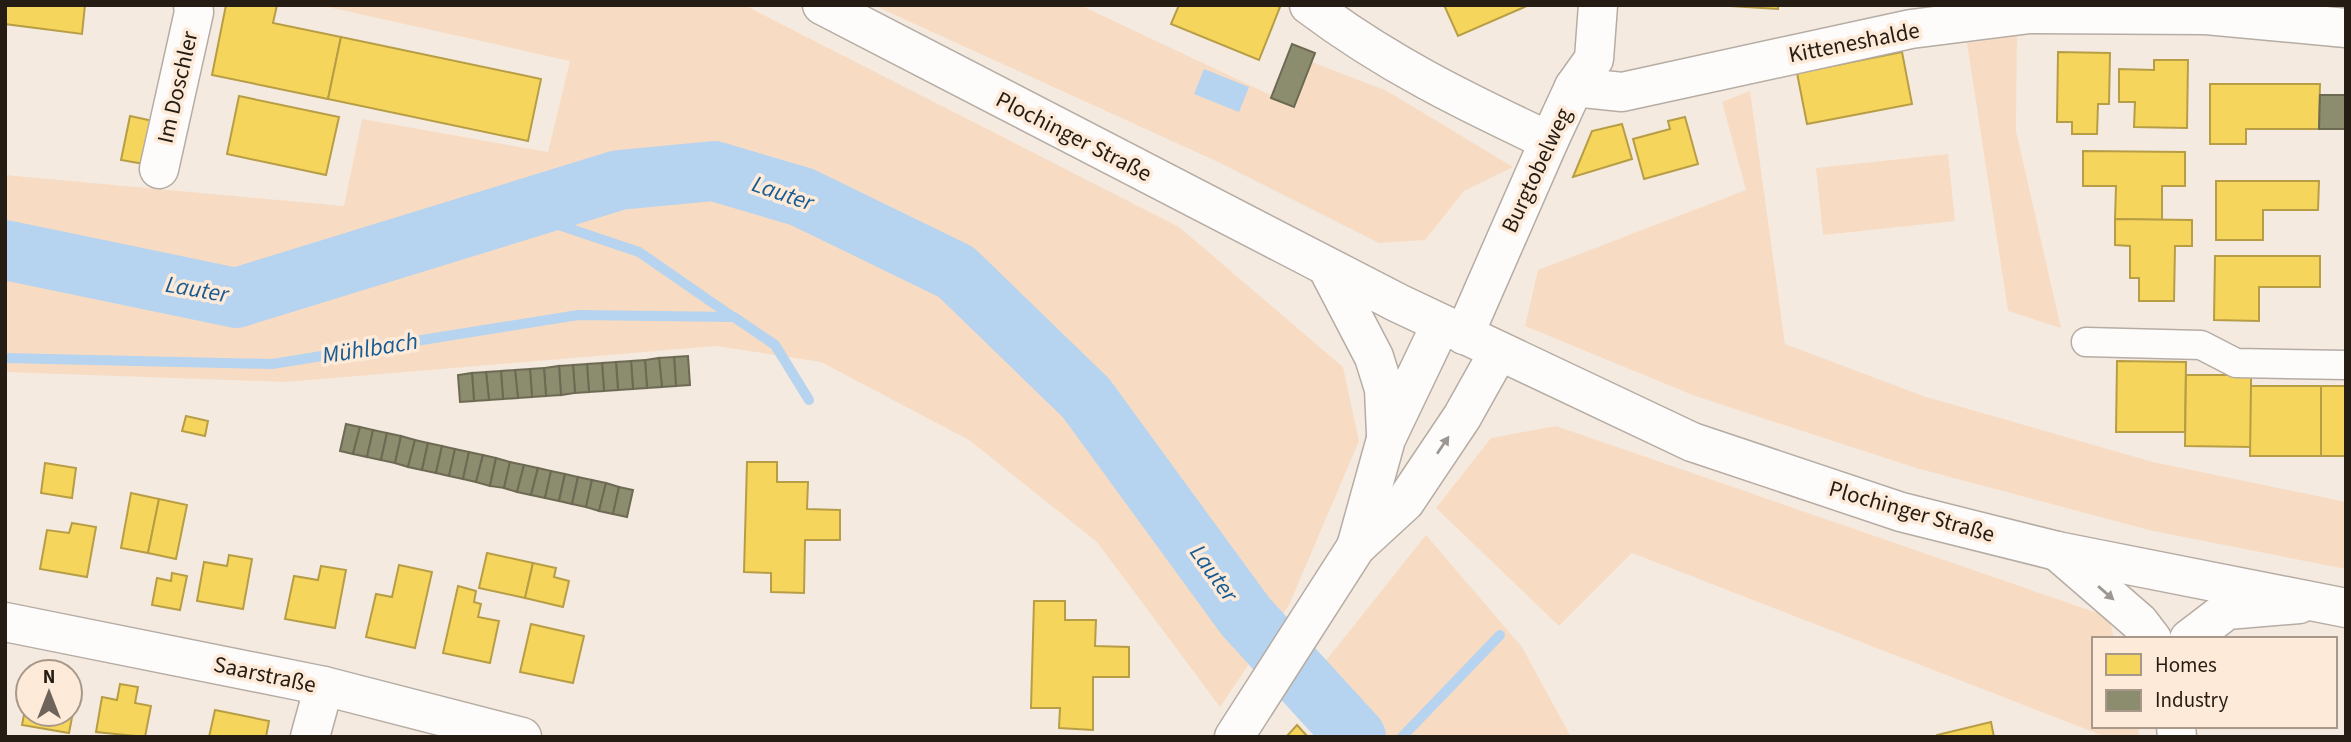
<svg xmlns="http://www.w3.org/2000/svg" width="2351" height="742" font-family="'Source Sans 3',sans-serif">
	<style>
		.green { fill: #f7dcc3 }
		.water { fill: #b6d3f0 }
		.homes { fill: #f6d55c; stroke: #b79e46; stroke-width: 2 }
		.industry { fill: #8c8c6e; stroke: #6d6a53; stroke-width: 2 }
		.lines { fill: none; stroke-linecap: round; stroke-linejoin: round }
		.stream { stroke: #b6d3f0; stroke-width: 10 }
		.river { stroke: #b6d3f0; stroke-width: 60 }
		.pedestrian-casing { stroke: #b5aca4; stroke-width: 31 }
		.minor-casing { stroke: #b5aca4; stroke-width: 41 }
		.secondary-casing { stroke: #b5aca4; stroke-width: 41 }
		.pedestrian { stroke: #fefcfa; stroke-width: 28 }
		.minor { stroke: #fefcfa; stroke-width: 38 }
		.secondary { stroke: #fefcfa; stroke-width: 38 }
		.oneway { fill: #9c9792 }
		.labels { text-anchor: middle; stroke-width: 7; stroke-linejoin: round; paint-order: stroke }
		.street-label { font-size: 23px; fill: #251c14; stroke: #fdead8 }
		.water-label { font-size: 24px; font-style: italic; fill: #175b92; stroke: #fdead8 }
	</style>
	<rect width="100%" height="100%" fill="#f5eae0"/>
	<g class="green">
		<polygon points="319,5 744,5 1179,227 1343,367 1359,441 1289,605 1220,707 1097,542 969,440 821,362 716,346 286,382 5,372 5,175 344,206 362,119 548,152 570,61"/>
		<polygon points="873,5 1080,5 1279,99 1294,55 1387,91 1513,167 1464,191 1425,240 1379,243 1218,162"/>
		<polygon points="2017,36 2016,131 2061,328 2008,311 1967,43"/>
		<polygon points="1750,91 1785,344 1923,396 2153,462 2346,502 2346,569 2153,531 1916,468 1695,396 1525,326 1538,270 1746,190 1722,102"/>
		<polygon points="1948,154 1955,221 1823,235 1816,168"/>
		<polygon points="1556,426 2109,617 2114,639 2094,639 2094,726 2137,726 2140,737 2106,737 1632,553 1559,626 1436,508 1491,438"/>
		<polygon points="1426,535 1522,647 1571,737 1332,737 1296,698"/>
	</g>
	<polygon class="water" points="1204,69 1249,87 1239,112 1194,94"/>
	<g class="homes">
		<polygon points="5,5 85,5 82,34 5,24"/>
		<polygon points="226,5 277,5 273,23 341,37 328,99 212,75"/>
		<polygon points="1179,5 1275,5 1280,7 1259,60 1171,24"/>
		<polygon points="1444,5 1529,5 1458,36"/>
		<polygon points="1713,5 1778,5 1778,9"/>
		<polygon points="341,37 541,79 528,141 328,99"/>
		<polygon points="1902,52 1912,104 1807,124 1797,73"/>
		<polygon points="2058,52 2110,53 2109,104 2098,104 2097,134 2072,134 2072,122 2057,122"/>
		<polygon points="2154,60 2188,60 2187,128 2134,127 2135,102 2119,102 2119,69 2154,70"/>
		<polygon points="2210,84 2320,84 2319,129 2246,129 2246,144 2210,144"/>
		<polygon points="239,96 339,117 326,175 227,154"/>
		<polygon points="130,116 158,122 150,165 121,160"/>
		<polygon points="1685,117 1698,164 1644,179 1633,139 1670,129 1668,121"/>
		<polygon points="1622,124 1632,159 1573,177 1592,131"/>
		<polygon points="2083,151 2185,152 2185,186 2162,186 2162,220 2115,219 2116,186 2083,186"/>
		<polygon points="2216,181 2319,181 2318,210 2263,210 2263,240 2216,240"/>
		<polygon points="2115,219 2192,220 2192,246 2175,246 2174,301 2139,301 2139,278 2130,278 2130,246 2115,245"/>
		<polygon points="2215,256 2320,256 2320,287 2259,287 2259,321 2214,320"/>
		<polygon points="2117,361 2186,362 2185,432 2116,432"/>
		<polygon points="2186,375 2251,375 2251,447 2185,446"/>
		<polygon points="2251,386 2321,386 2321,456 2250,456"/>
		<rect x="2321" y="386" width="25" height="70"/>
		<polygon points="186,416 208,421 205,436 182,431"/>
		<polygon points="747,462 777,462 777,482 808,482 807,509 840,510 840,540 805,540 804,593 771,592 771,573 744,572"/>
		<polygon points="45,463 76,468 72,498 41,493"/>
		<polygon points="131,493 159,499 148,553 121,548"/>
		<polygon points="159,499 187,505 176,559 148,553"/>
		<polygon points="72,523 96,527 87,577 40,569 47,530 69,533"/>
		<polygon points="487,553 533,563 525,598 479,588"/>
		<polygon points="229,555 252,559 243,609 197,601 204,562 227,566"/>
		<polygon points="533,563 556,568 554,577 569,581 563,607 525,598"/>
		<polygon points="399,565 432,572 415,648 366,637 376,594 392,597"/>
		<polygon points="321,566 346,570 335,628 285,619 294,576 318,580"/>
		<polygon points="172,573 187,576 180,610 152,605 157,578 171,581"/>
		<polygon points="458,586 476,591 474,602 481,604 478,617 499,621 490,663 443,653"/>
		<polygon points="1034,601 1065,601 1065,620 1096,620 1095,646 1129,647 1129,677 1093,677 1093,730 1059,728 1060,708 1031,708"/>
		<polygon points="531,624 584,636 573,683 520,672"/>
		<polygon points="120,684 138,687 135,703 151,706 145,737 96,732 102,697 117,700"/>
		<polygon points="70,689 77,691 69,733 22,725 28,694 28,714 70,714"/>
		<polygon points="215,710 269,721 266,737 209,737"/>
		<polygon points="1991,722 1994,737 1937,737 1937,735"/>
		<polygon points="1297,725 1308,737 1286,737"/>
	</g>
	<g class="industry">
		<polygon points="1292,44 1315,53 1294,107 1271,98"/>
		<polygon points="2320,95 2346,95 2346,129 2319,129"/>
		<polygon points="688,356 690,385 676,386 674,357"/>
		<polygon points="674,357 676,386 662,387 659,358"/>
		<polygon points="659,358 662,387 647,388 645,360"/>
		<polygon points="645,360 647,388 633,389 631,361"/>
		<polygon points="631,361 633,389 618,390 616,362"/>
		<polygon points="616,362 618,390 604,391 602,363"/>
		<polygon points="602,363 604,391 589,392 587,364"/>
		<polygon points="587,364 589,392 575,393 573,365"/>
		<polygon points="573,365 575,393 561,395 559,366"/>
		<polygon points="559,366 561,395 546,396 544,368"/>
		<polygon points="544,368 546,396 532,397 530,369"/>
		<polygon points="530,369 532,397 518,398 515,370"/>
		<polygon points="515,370 518,398 503,399 501,371"/>
		<polygon points="501,371 503,399 489,400 486,372"/>
		<polygon points="486,372 489,400 474,401 472,373"/>
		<polygon points="472,373 474,401 460,402 458,375"/>
		<polygon points="346,424 360,427 353,454 340,451"/>
		<polygon points="360,427 373,430 367,457 353,454"/>
		<polygon points="373,430 387,433 381,460 367,457"/>
		<polygon points="387,433 401,436 395,463 381,460"/>
		<polygon points="401,436 415,440 408,467 395,463"/>
		<polygon points="415,440 428,443 422,470 408,467"/>
		<polygon points="428,443 442,446 436,473 422,470"/>
		<polygon points="442,446 455,449 449,476 436,473"/>
		<polygon points="455,449 469,452 463,479 449,476"/>
		<polygon points="469,452 483,455 476,482 463,479"/>
		<polygon points="483,455 496,458 490,486 476,482"/>
		<polygon points="496,458 510,462 504,488 490,486"/>
		<polygon points="510,462 524,465 517,492 504,488"/>
		<polygon points="524,465 538,468 531,495 517,492"/>
		<polygon points="538,468 551,471 545,498 531,495"/>
		<polygon points="551,471 565,474 559,501 545,498"/>
		<polygon points="565,474 578,477 572,504 559,501"/>
		<polygon points="578,477 592,480 586,507 572,504"/>
		<polygon points="592,480 606,483 599,511 586,507"/>
		<polygon points="606,483 619,487 613,514 599,511"/>
		<polygon points="619,487 633,490 627,517 613,514"/>
	</g>
	<g class="lines">
		<g class="stream">
			<polyline points="517,211 639,252 733,317"/>
			<polyline points="5,358 272,364 578,315 734,317 775,345 809,400"/>
			<polyline points="1402,737 1500,635"/>
		</g>
		<polyline class="river" points="5,250 236,298 619,180 714,171 802,197 956,272 1086,398 1246,617 1356,737"/>
		<defs>
			<polyline id="pedestrian" points="2086,342 2201,345 2236,363 2346,365"/>
			<g id="minor">
				<path d="M1309 5C1386 63 1462 100 1549 141"/>
				<polyline points="1574,87 1622,92 1911,29 2030,14 2206,15 2346,28"/>
				<polyline points="159,169 194,12 193,5"/>
				<polyline points="1464,335 1549,141 1574,87 1594,59 1598,5"/>
				<polyline points="2057,551 2139,622 2152,639"/>
				<polyline points="5,622 324,686 522,737"/>
				<polyline points="2189,639 2227,610 2299,604"/>
				<polyline points="2176,726 2177,737"/>
				<polyline points="310,737 324,686"/>
			</g>
			<g id="secondary">
				<polyline points="822,5 1398,303 1692,442 1901,512 2057,551 2346,608"/>
				<polyline points="1327,267 1374,357 1384,389 1386,434"/>
				<polyline points="1356,547 1386,439 1441,324"/>
				<polyline points="1234,737 1356,547 1405,502 1462,417 1499,351"/>
			</g>
		</defs>
		<use href="#pedestrian" class="pedestrian-casing"/>
		<use href="#minor" class="minor-casing"/>
		<use href="#secondary" class="secondary-casing"/>
		<use href="#pedestrian" class="pedestrian"/>
		<use href="#minor" class="minor"/>
		<use href="#secondary" class="secondary"/>
	</g>
	<defs><path id="oneway-solid" d="M-6-.8H1V-3.2L6.5 0L1 3.2V.8H-6Z" transform="scale(1.75)"/></defs>
	<g class="oneway">
		<use href="#oneway-solid" transform="translate(1443 445) rotate(-56)"/>
		<use href="#oneway-solid" transform="translate(2106 593) rotate(41)"/>
	</g>
	<g class="labels">
		<g class="street-label">
			<text transform="translate(1854 42) rotate(-11)" y="8">Kitteneshalde</text>
			<text transform="translate(177 87) rotate(-77)" y="8">Im Doschler</text>
			<text transform="translate(1074 136) rotate(27)" y="8">Plochinger Straße</text>
			<text transform="translate(1536 170) rotate(-65)" y="8">Burgtobelweg</text>
			<text transform="translate(1912 511) rotate(16)" y="8">Plochinger Straße</text>
			<text transform="translate(265 674) rotate(12)" y="8">Saarstraße</text>
		</g>
		<g class="water-label">
			<text transform="translate(783 193) rotate(19)" y="8">Lauter</text>
			<text transform="translate(197 289) rotate(10)" y="8">Lauter</text>
			<text transform="translate(370 348) rotate(-9)" y="8">Mühlbach</text>
			<text transform="translate(1214 573) rotate(54)" y="8">Lauter</text>
		</g>
	</g>
	<rect width="2351" height="742" fill="none" stroke="#251c14" stroke-width="14"/>
	<rect x="2092" y="637" width="245" height="91" fill="#fdead8" stroke="#a7988a" stroke-width="2"/>
	<rect x="2106" y="654" width="35" height="21" fill="#f6d55c" stroke="#a7988a" stroke-width="2"/>
	<text x="2155" y="672" font-size="21" fill="#251c14">Homes</text>
	<rect x="2106" y="690" width="35" height="21" fill="#8c8c6e" stroke="#a7988a" stroke-width="2"/>
	<text x="2155" y="707" font-size="21" fill="#251c14">Industry</text>
	<g transform="translate(49 693)"><circle r="33" fill="#fdead8" stroke="#a7988a" stroke-width="2"/>
	<path d="M0-5L12 26L0 18L-12 26Z" fill="#6e645b"/>
	<text y="-10" font-size="19" font-weight="bold" text-anchor="middle" fill="#251c14">N</text>
	</g>
</svg>
